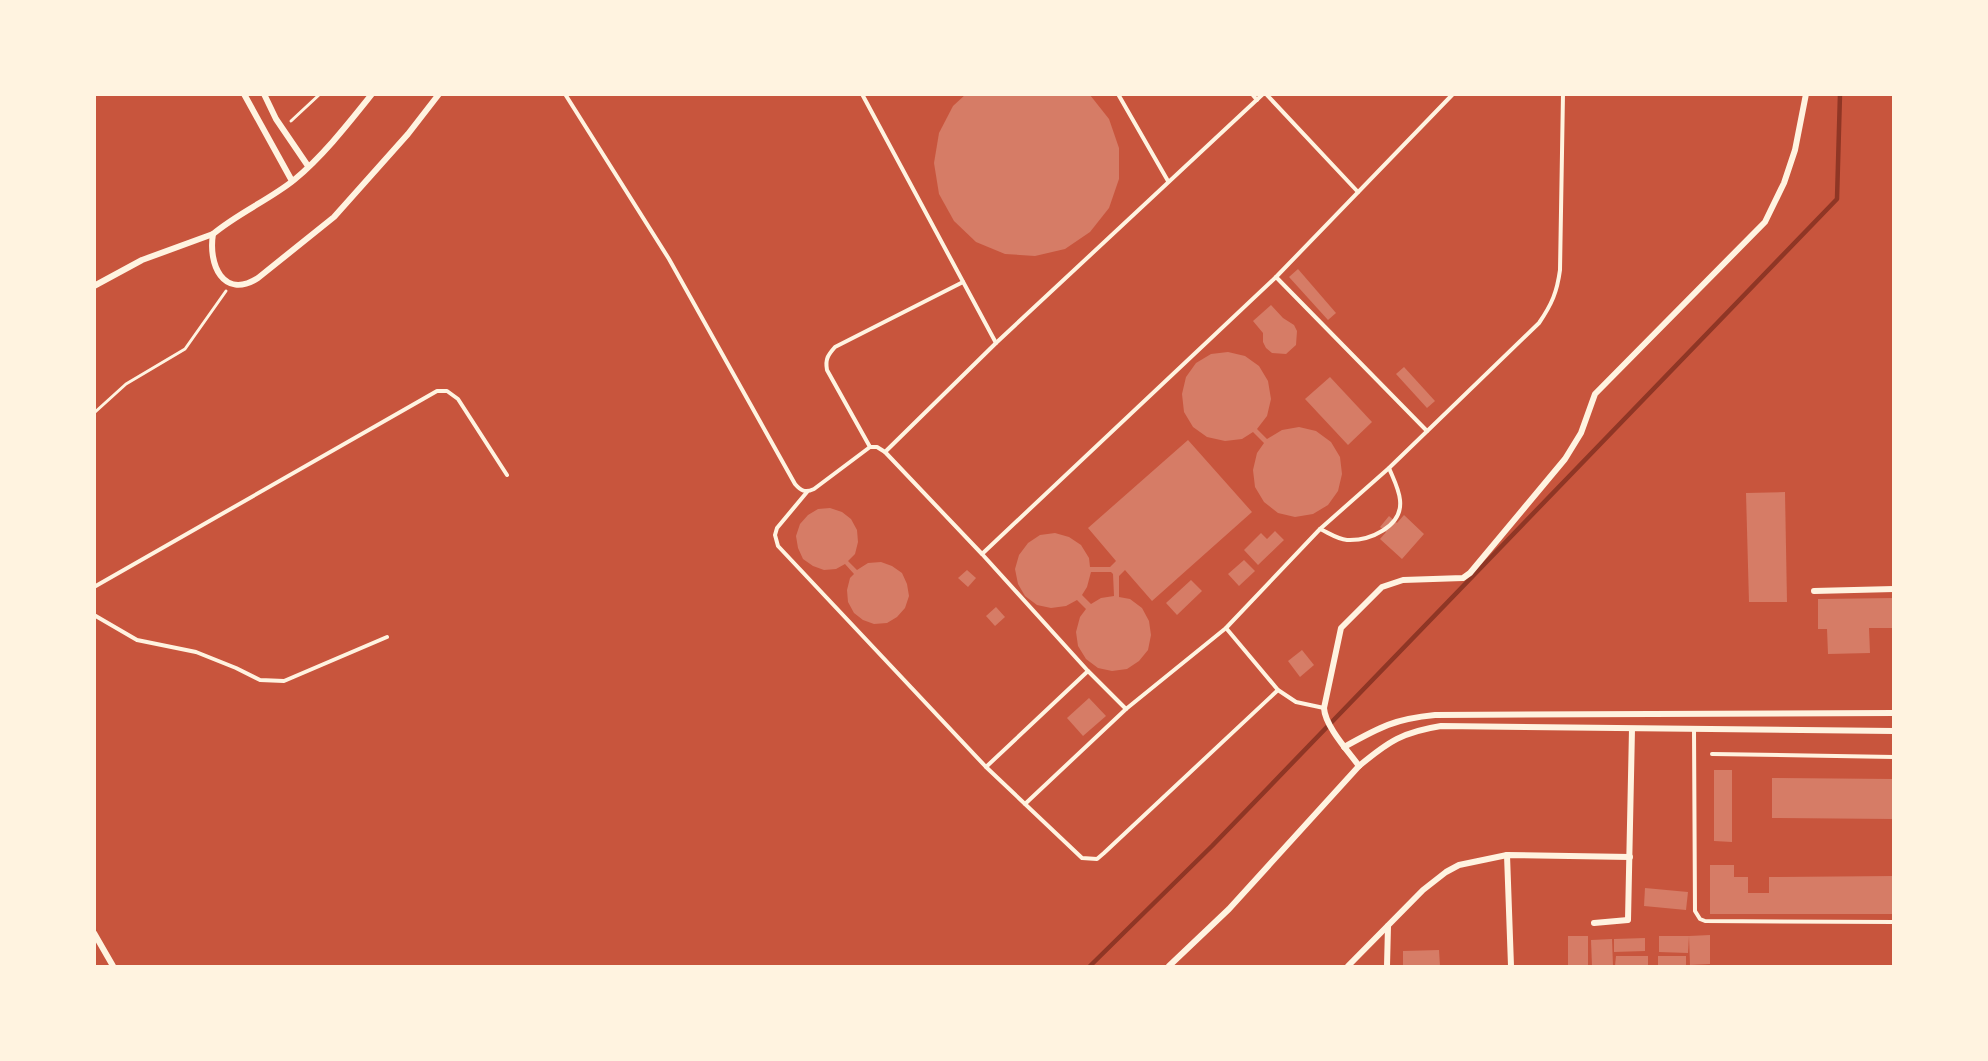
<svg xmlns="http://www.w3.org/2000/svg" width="1988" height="1061" font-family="Overpass,sans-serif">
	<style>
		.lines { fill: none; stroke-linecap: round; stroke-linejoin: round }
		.stream { stroke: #8f3625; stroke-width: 4.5 }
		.building { fill: #d67c66; fill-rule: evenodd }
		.path { stroke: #fff3e0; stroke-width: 3 }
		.service { stroke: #fff3e0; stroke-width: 4 }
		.minor { stroke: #fff3e0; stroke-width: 6 }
	</style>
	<rect width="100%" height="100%" fill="#c8553d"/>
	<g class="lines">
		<polyline class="stream" points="1090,966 1212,846 1837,199 1840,94"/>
	</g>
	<g class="building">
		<polygon points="966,94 1090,95 1109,119 1119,148 1119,179 1109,208 1090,232 1065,249 1035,256 1005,254 976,242 954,221 939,194 934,163 939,133 953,106"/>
		<polygon points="1298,269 1336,313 1328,320 1289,277"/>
		<polygon points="1271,305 1283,318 1294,325 1297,331 1296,345 1286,354 1272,353 1266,348 1263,342 1263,333 1253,321"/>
		<polygon points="1228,352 1245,356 1259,366 1268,381 1271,399 1267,416 1257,429 1267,439 1282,430 1299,427 1316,431 1331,442 1340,457 1342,474 1338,491 1328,505 1313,514 1295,517 1278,513 1264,502 1255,487 1253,470 1257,453 1264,443 1253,432 1242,439 1225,441 1207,437 1193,427 1184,412 1182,394 1186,377 1196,363 1211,354"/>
		<polygon points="1404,367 1435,401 1427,408 1396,374"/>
		<polygon points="1330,377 1372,422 1348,445 1305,399"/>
		<path d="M1188 440 1252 512 1152 601 1125 570 1119 576V597L1130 599 1142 608 1149 621 1151 635 1148 650 1139 661 1127 669 1112 671 1098 668 1086 659 1078 646 1076 632 1080 617 1086 609 1077 600 1066 606 1051 608 1037 605 1025 596 1018 584 1015 569 1019 555 1028 543 1040 535 1055 533 1069 537 1081 545 1089 558 1090 567H1110L1116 561 1088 528ZM1091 572H1111L1113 574 1114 596 1101 598 1091 604 1082 595 1087 587Z"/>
		<polygon points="1785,492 1787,602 1749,602 1746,493"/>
		<polygon points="830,508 842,512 851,519 857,530 858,542 855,554 848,561 857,570 868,563 881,562 892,566 902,573 907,584 909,596 905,608 897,617 887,623 874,624 863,620 854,613 848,602 847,590 850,578 854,574 845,564 836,569 824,570 813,566 803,559 798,548 796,536 800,524 808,515 818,509"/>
		<polygon points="1404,515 1424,534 1402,559 1380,539 1386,532 1380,527 1389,516 1397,523"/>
		<polygon points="1275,531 1284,540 1258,565 1244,550 1261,533 1267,539"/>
		<polygon points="1244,560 1255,571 1239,586 1228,574"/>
		<polygon points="967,570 976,578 968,587 958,578"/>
		<polygon points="1191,580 1202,591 1177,615 1166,603"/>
		<polygon points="1894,598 1894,628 1869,628 1870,653 1828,654 1827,629 1818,629 1818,599"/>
		<polygon points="996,607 1005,617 995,626 986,616"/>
		<polygon points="1302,650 1314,665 1300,677 1288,661"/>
		<polygon points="1089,698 1106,716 1083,736 1067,718"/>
		<polygon points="1714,770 1732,770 1732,842 1714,841"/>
		<polygon points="1772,778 1894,779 1894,819 1772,818"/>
		<polygon points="1710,865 1734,865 1734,877 1748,877 1748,893 1769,893 1769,877 1894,876 1894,914 1710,914"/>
		<polygon points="1645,888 1688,892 1686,910 1644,906"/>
		<polygon points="1710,935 1710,964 1690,965 1689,936"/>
		<rect x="1568" y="936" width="20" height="30"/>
		<polygon points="1659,936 1689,936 1688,953 1659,952"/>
		<polygon points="1645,938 1645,951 1614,952 1614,939"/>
		<polygon points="1612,939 1613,966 1592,966 1591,940"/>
		<polygon points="1439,950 1440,966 1403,966 1403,951"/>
		<polygon points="1616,956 1648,956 1648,966 1615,966"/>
		<rect x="1658" y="956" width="28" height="10"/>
	</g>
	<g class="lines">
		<g class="path">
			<polyline points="291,121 320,94"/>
			<polyline points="94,413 126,384 185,349 226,291"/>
		</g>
		<g class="service">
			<path d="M565 94 669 259 795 484C801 491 805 493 814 489L870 447H877L885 452 982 554 1088 671 1126 709"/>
			<polyline points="862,94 996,343"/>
			<polyline points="1118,94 1168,181"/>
			<polyline points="1252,94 1257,100"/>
			<polyline points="1266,94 1358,192"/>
			<polyline points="1276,277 1453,94"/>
			<path d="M870 447 827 370C825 359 828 355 835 347L963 282"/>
			<polyline points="885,452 996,343 1263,94"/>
			<polyline points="807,492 777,528 775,535 778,546 986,767 1082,858 1097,859 1104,853 1278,690"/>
			<path d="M1320 529C1329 533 1337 539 1347 540 1369 541 1403 527 1400 500 1399 489 1393 478 1389 468"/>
			<polyline points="982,554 1276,277 1427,431"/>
			<polyline points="94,587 437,391 447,391 458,399 507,475"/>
			<polyline points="94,615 137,640 196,652 236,668 260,680 284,681 387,637"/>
			<polyline points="1226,628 1278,690 1296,702 1324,708"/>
			<polyline points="1694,730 1695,911 1700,919 1705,921 1894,922"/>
			<polyline points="1712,754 1894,757"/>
			<polyline points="986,767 1088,671"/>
			<path d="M1025 804 1126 709 1226 628 1320 529 1389 468 1539 323C1552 304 1557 292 1560 270L1563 94"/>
		</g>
		<g class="minor">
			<polyline points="244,94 292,181"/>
			<polyline points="264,94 276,119 308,166"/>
			<path d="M372 94C348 124 323 156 294 180 269 200 238 213 213 234 208 264 223 300 258 278L334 217 408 134 439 94"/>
			<polyline points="94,286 142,260 213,234"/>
			<polyline points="1814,591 1894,589"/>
			<path d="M1344 747C1380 727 1394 719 1435 715L1894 713"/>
			<path d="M1359 766C1348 751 1325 726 1324 708L1341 628 1382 587 1403 580 1463 578 1470 573 1565 459 1581 433 1595 394 1765 222 1784 183 1795 150 1806 94"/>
			<polyline points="1507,855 1511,966"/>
			<polyline points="1594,923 1628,920 1632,729"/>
			<polyline points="94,933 113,966"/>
			<path d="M1169 966 1229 909 1359 766C1389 741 1403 732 1441 726L1894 731"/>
			<polyline points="1348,966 1423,890 1446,872 1459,865 1507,855 1630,857"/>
			<polyline points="1387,966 1388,926"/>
		</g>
	</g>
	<rect width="1988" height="1061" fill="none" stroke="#fff3e0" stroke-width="192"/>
</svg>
